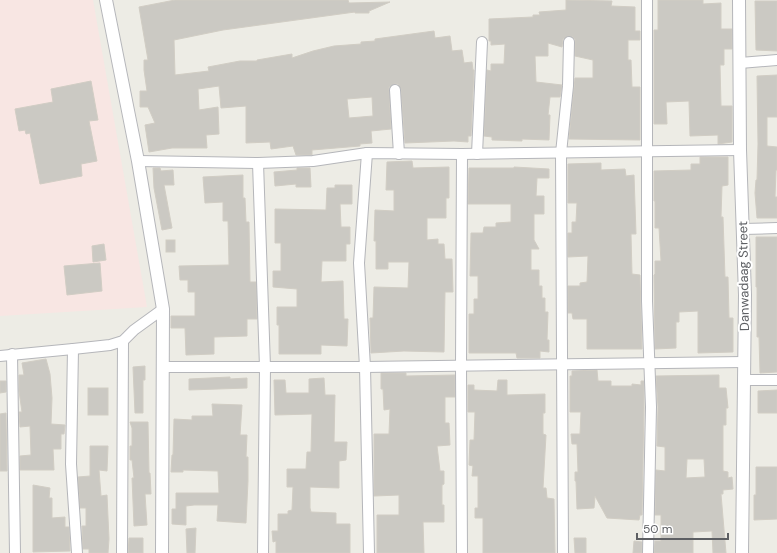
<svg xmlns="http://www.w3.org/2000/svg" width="777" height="553" font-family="'DM Sans',sans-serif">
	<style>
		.medical { fill: #f8e6e3 }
		.building { fill: #cbc9c3; stroke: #d1cdc4; fill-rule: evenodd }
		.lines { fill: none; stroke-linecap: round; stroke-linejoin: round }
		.minor-casing { stroke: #b5b6ba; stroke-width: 12 }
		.tertiary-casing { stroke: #b5b6ba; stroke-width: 14 }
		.minor { stroke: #fff; stroke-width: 10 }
		.tertiary { stroke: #fff; stroke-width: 12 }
		.labels { text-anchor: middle; stroke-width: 4; stroke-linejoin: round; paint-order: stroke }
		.street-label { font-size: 13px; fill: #5d5f63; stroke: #fff }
	</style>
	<rect width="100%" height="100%" fill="#edece5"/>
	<polygon class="medical" points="0,0 93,0 147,307 0,316"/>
	<g class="building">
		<path d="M175 0H348L349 3 390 2 369 11V13H355V12L223 30 174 40 175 75 209 71 208 67 240 61H257V60L292 54V58L313 51 334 46 361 44V42L375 41V39L434 31 435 38 450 36 452 51 462 50 464 63 472 62 473 70H474L471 136H468V142L454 141 405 143 401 90 398 84H394L389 87V90L391 129 371 131 372 143 360 144V146L312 150V155H296L293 146 271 149 270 142 246 143V106L221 108 219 86 198 89 199 110 218 107 219 134 206 135 207 148H172L149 152 145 125 155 123 148 107H140V91H147L144 70V60H148L139 7ZM372 97 373 116 349 118 347 99Z"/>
		<polygon points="566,0 612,1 611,6 635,7 635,31 640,31 640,40 628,40 628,60 631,60 632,87 640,87 640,140 569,139 575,78 593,78 593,60 575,56 575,39 573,37 569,36 563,39 562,47 548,43 548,56 535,56 536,82 562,85 560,97 550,97 548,115 550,115 549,140 522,139 522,141 492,140 492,137 484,136 487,70 491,71 491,64 504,64 505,44 491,45 491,41 489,41 489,19 533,17 533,15 540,15 539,12 566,10"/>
		<polygon points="658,0 703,0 703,4 721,3 721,29 732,29 732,49 724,49 724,65 720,65 721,106 732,106 732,142 718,144 718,135 690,136 689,101 666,102 667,124 654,124 654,30 658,30"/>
		<polygon points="755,1 777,1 777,51 756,50"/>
		<polygon points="777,75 777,117 767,117 767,146 777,147 777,170 776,170 775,197 777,197 777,218 757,218 755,193 756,180 757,180 758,144 757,76"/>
		<polygon points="91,81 98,120 89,121 97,161 81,164 82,176 40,184 30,133 26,134 25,130 19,131 15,109 53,102 51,89"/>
		<polygon points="700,157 728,157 728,185 722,186 721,217 723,217 725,277 728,277 729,318 733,318 733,352 698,353 698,311 679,312 679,322 676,322 676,348 655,349 654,275 655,274 655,261 661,261 659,228 655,228 655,201 654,201 654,171 691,170 691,164 700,164"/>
		<polygon points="412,161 413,168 449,167 449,198 446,198 446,218 427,218 427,240 438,239 438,244 444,244 445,259 452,259 453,292 445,292 444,352 404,351 371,353 370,318 373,318 374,287 408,288 409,262 388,262 388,269 376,269 376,241 374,241 375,210 394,211 394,190 386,190 387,162"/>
		<polygon points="601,163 601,170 625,169 626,176 634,175 636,234 631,234 632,274 640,275 642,349 587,349 587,319 573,319 572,313 568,313 568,286 580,286 580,283 587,282 588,256 568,257 568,233 572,233 572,222 576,222 577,203 568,203 568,164"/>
		<polygon points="514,167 549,169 549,178 537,178 536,196 544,196 544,214 534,214 534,240 539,249 531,249 531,270 539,270 539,286 542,286 542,298 545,298 545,312 548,312 547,340 549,340 549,352 540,351 540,358 517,358 516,353 469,353 469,314 474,314 474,299 478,299 478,276 470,276 471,233 483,233 484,227 496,227 496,223 511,222 511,204 468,204 469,168 514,168"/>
		<polygon points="153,168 160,168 161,171 173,170 174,185 164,185 172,228 162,230 154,188"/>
		<polygon points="297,168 310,168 311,187 296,187 296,184 275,186 274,172 297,170"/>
		<polygon points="243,175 243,198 245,198 246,222 249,222 250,282 256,282 257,319 247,319 247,336 214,337 214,354 186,355 185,328 171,328 171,316 195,316 195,292 188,292 188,280 180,280 179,266 229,265 228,221 223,221 223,202 205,203 203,177"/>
		<polygon points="335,185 352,185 352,204 340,204 341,227 350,227 350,244 346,244 346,261 322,261 321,282 343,281 344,319 348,319 347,346 321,345 321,354 279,354 279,325 277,325 277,307 297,307 297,289 273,287 273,271 281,271 281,243 275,243 275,209 326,210 327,188 335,188"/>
		<polygon points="756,237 777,237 777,372 760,373 759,337 757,337 757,287 756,287"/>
		<rect x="166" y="240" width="9" height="12"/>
		<polygon points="104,244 106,260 93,262 92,246"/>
		<polygon points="100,263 102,291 67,295 64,266"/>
		<polygon points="46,359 50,374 52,398 51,424 65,425 64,434 61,434 61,449 53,449 54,470 20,470 20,456 31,455 30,426 20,427 19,412 22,412 19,391 19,375 24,375 22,363"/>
		<polygon points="145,366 145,380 143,380 143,413 135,413 133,367"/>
		<polygon points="597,370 598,381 611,381 611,386 632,386 632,384 641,385 641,381 644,381 644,407 642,515 640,515 639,520 607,518 595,496 594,508 577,509 576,481 575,481 575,472 578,472 577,444 572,444 571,434 580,434 581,412 570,412 570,376 572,376 572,371"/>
		<polygon points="381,373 406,373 406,376 455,375 455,397 445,397 445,423 449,423 450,445 437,446 440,471 444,471 444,484 442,485 442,505 444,505 444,522 423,522 424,553 377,553 377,515 399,515 399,495 374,496 374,434 389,434 390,409 384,410 383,389 381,389"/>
		<path d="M719 375V388H726L728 408H726V425H723V471L728 472V478L732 477 733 489 723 490V494H721L726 553H713L712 531 693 532V553H654L655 541H661V515H655L656 470 665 471V447L657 446 658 407 656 376ZM687 459H704L705 477 686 478Z"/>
		<polygon points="230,377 230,379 247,378 247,388 189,390 189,379"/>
		<polygon points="324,378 325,395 335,395 334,442 347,442 346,460 339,461 339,488 310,487 310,508 311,512 336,513 336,524 350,524 350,553 276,553 276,541 273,542 272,531 278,531 278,514 288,514 288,511 292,510 293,487 287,487 287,469 306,469 307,452 311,452 312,414 275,415 274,380 285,380 286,393 309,393 309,379"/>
		<polygon points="498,380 507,380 507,395 545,394 545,413 543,413 543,434 546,435 543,488 546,488 547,498 554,499 555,553 483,553 483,518 475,518 475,508 478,508 478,476 472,476 473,466 469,465 470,440 474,440 475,412 468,412 468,385 474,385 474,390 497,391"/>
		<polygon points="0,381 6,381 6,392 0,393"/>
		<rect x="88" y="388" width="20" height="27"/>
		<polygon points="777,390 777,413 758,413 758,391"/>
		<polygon points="212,404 242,405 240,435 247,435 246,457 248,457 248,481 246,523 217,521 218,505 194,505 186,506 186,525 172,524 172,509 176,509 176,493 219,493 218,471 183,470 183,472 171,472 172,455 173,455 174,419 192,420 192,416 213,416"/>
		<polygon points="6,413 7,471 0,471 0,414"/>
		<polygon points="130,422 148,422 149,473 150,473 151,494 145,494 147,525 134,526 132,478 134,478 132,460 130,460 130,446 132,446 132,428"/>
		<polygon points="90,446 108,446 107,471 99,470 101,496 107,495 109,539 108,553 89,553 89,549 83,549 82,526 86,526 86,508 80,508 78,477 90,476"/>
		<polygon points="756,467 777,467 777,519 754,520 754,495 756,495"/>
		<polygon points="33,485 50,488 49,498 52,498 52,518 65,517 65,527 69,527 70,551 33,552"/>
		<polygon points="196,528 195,553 187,553 186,529"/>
		<polygon points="129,538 143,538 143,553 128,553"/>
		<polygon points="574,538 586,538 586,553 575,553"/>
		<polygon points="634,541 642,542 642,553 633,553"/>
	</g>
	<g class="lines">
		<defs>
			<g id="minor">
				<polyline points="647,0 647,301 651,407 648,553"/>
				<polyline points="740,63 777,60"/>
				<polyline points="395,90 399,154"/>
				<polyline points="367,153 359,263 365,367 369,553"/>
				<polyline points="462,154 461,366 462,553"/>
				<polyline points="477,154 482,42"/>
				<polyline points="138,161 258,163 313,161 367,153 462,154 740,150"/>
				<polyline points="258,163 265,367 263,553"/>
				<polyline points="743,229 777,228"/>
				<polyline points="73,349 71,464 77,553"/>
				<polyline points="12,354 15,553"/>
				<polyline points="0,356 73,349 110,345 123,341 134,330 163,309"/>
				<polyline points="162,367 365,367 744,362"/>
				<polyline points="744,380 777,380"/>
				<polyline points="122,553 123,341"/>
				<polyline points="563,553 561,153 568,86 569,42"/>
			</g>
			<g id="tertiary">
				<polyline points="106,0 138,161 163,309 162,553"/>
				<polyline points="739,0 740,150 745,295 742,553"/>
			</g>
		</defs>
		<use href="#minor" class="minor-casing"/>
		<use href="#tertiary" class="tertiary-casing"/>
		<use href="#minor" class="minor"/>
		<use href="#tertiary" class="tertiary"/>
	</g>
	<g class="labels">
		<g class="street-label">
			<text transform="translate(743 276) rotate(-91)" y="5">Danwadaag Street</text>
		</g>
	</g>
	<path d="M637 533v6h91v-6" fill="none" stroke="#5d5f63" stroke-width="2"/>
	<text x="643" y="533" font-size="12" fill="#5d5f63" stroke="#ffffff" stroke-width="3" paint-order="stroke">50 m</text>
</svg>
